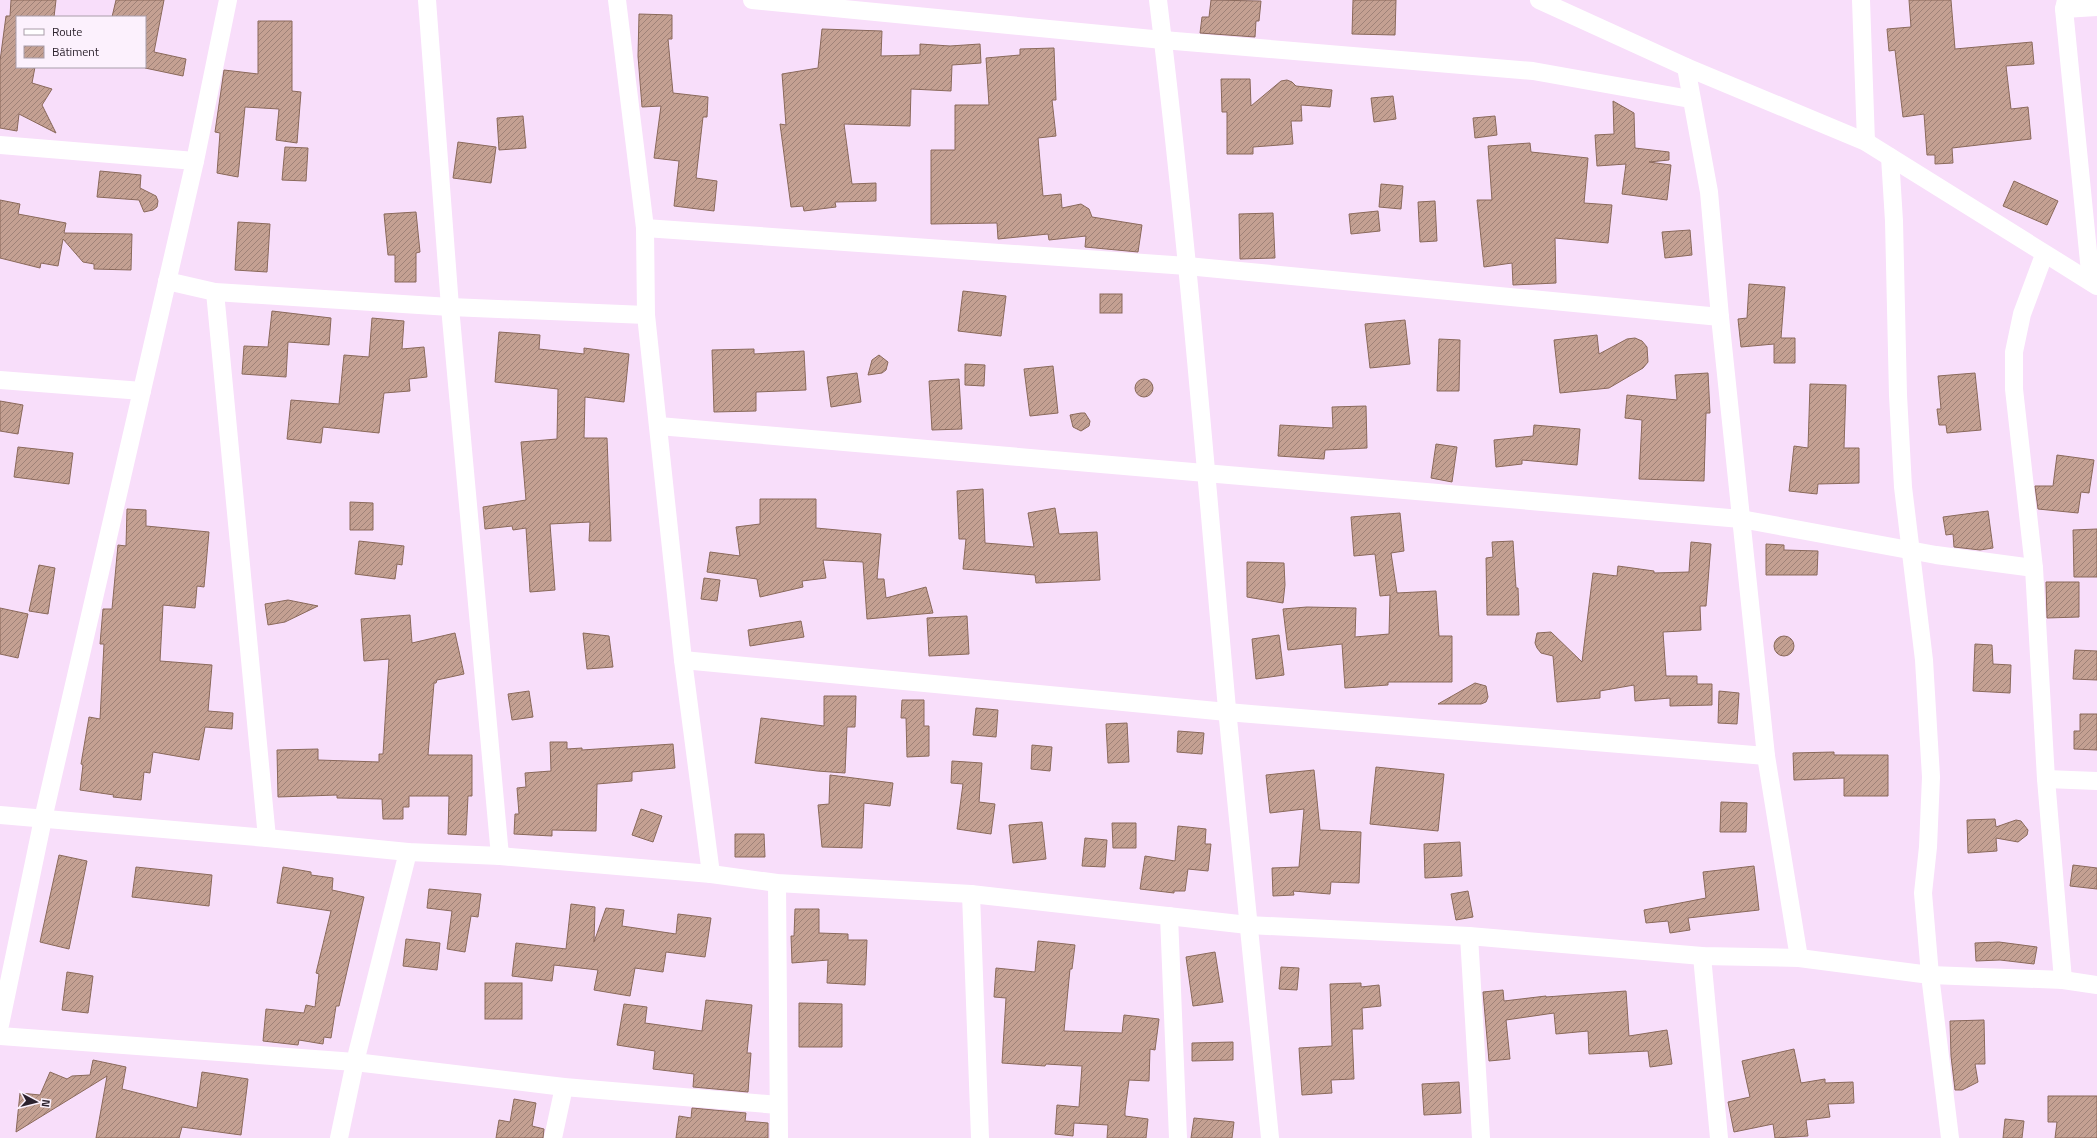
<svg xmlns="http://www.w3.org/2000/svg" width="2097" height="1138" font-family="'Titillium Web',sans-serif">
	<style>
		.building { fill: url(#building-hatch); stroke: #8a695b }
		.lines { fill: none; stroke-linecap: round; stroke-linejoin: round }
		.street { stroke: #fff; stroke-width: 18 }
	</style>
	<defs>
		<pattern id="building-hatch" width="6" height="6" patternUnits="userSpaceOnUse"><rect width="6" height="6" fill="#c4a092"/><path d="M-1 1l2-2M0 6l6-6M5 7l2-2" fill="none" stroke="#9f8278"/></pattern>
	</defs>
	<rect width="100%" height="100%" fill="#f8defa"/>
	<g class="building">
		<polygon points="11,0 56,0 54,17 17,17 17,67 35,67 32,83 52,89 42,105 56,133 19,114 17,131 0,128 0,61 6,16 10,16"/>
		<polygon points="116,0 164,0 154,52 186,59 183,76 145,68 145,17 112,17"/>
		<polygon points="1211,0 1261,1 1259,21 1256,21 1255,37 1200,33 1202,17 1209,17"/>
		<polygon points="1353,0 1396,0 1395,35 1352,34"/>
		<polygon points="1909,0 1951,0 1955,49 2032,42 2034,64 2006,66 2011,109 2028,107 2031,139 1952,148 1953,163 1935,164 1935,155 1927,155 1924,114 1903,117 1895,50 1889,51 1887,29 1911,27"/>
		<polygon points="639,14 672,15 672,39 668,39 673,93 708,97 707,117 703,117 696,178 717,181 714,211 674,206 679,161 654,158 661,106 642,107 638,56"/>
		<polygon points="258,21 292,21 292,91 301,92 297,143 276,140 279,109 245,107 238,177 217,173 220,133 215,132 224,70 258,74"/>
		<polygon points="822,29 882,31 881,56 920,55 920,44 950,46 980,44 981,63 952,65 951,91 911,89 910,126 844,124 852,184 876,183 876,201 835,202 836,207 804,211 803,206 791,207 780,124 786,125 782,74 818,68"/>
		<polygon points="1054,48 1056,100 1052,100 1056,136 1038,138 1043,196 1061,194 1062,208 1081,204 1089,209 1092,217 1142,225 1138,252 1085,247 1086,236 1049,240 1048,234 998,239 997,223 931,224 931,150 955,150 955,105 989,105 986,58 1020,55 1020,49"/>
		<polygon points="1221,79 1250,79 1251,106 1281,81 1287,80 1292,82 1296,86 1332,90 1330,107 1301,105 1302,121 1291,121 1293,144 1253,147 1253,154 1227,154 1227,112 1222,112"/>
		<polygon points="1393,96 1396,119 1374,122 1371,98"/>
		<polygon points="1613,101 1634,113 1635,148 1669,152 1669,160 1649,162 1671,165 1667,200 1622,194 1626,164 1597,166 1595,135 1614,134"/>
		<polygon points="523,116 526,148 499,150 497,118"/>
		<polygon points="1495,116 1497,135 1475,138 1473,118"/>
		<polygon points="458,142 496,147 491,183 453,178"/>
		<polygon points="1530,143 1531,152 1588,158 1584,203 1612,205 1608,243 1555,238 1556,283 1513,285 1512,263 1484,267 1477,200 1492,200 1488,146"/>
		<polygon points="285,147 308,148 306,181 282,180"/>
		<polygon points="100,171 141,175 140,188 156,196 158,201 157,207 153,210 144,212 139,200 97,197"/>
		<polygon points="2014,181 2058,201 2047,225 2003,206"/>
		<polygon points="1381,184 1403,186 1401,209 1379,207"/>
		<polygon points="0,200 20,204 18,214 66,223 64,233 132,234 131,270 94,269 94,264 83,262 63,239 58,266 41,263 40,268 0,258"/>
		<polygon points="1435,201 1437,241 1420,242 1418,202"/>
		<polygon points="1378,211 1380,231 1351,234 1349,214"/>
		<polygon points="416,212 420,252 416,253 416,282 395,282 395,255 388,255 384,214"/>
		<polygon points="1273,213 1275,258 1240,259 1239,214"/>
		<polygon points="238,222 270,224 267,272 235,270"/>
		<polygon points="1690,230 1692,255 1665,258 1662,232"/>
		<polygon points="1749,284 1785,287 1781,338 1795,338 1795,363 1774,363 1774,344 1741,347 1738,319 1747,318"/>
		<polygon points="963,291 1006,296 1001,336 958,331"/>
		<rect x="1100" y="294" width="22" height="19"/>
		<polygon points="272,311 331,318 329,345 288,342 286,377 242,374 244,346 268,347"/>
		<polygon points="372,318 404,321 402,349 424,347 427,377 409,379 410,391 384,393 379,433 323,427 321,443 287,439 291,400 339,404 344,355 369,357"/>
		<polygon points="1405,320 1410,364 1370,368 1365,324"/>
		<polygon points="499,332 540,335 539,349 584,354 584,348 629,354 624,402 585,397 584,438 607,438 611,541 589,541 590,522 550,524 555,590 530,592 526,528 513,530 512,526 485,529 483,507 526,500 521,442 557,439 558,389 495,382"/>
		<polygon points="1597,335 1599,354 1627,339 1635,338 1642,341 1647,347 1648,362 1643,368 1609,388 1560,393 1554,340"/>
		<polygon points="1439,339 1460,340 1459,391 1437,391"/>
		<polygon points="754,349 754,354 804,351 806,390 756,392 756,411 714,412 712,350"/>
		<polygon points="879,355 888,362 886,370 882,373 868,375 872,360"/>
		<polygon points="965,364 985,365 984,386 965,385"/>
		<polygon points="1053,366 1058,413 1030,416 1024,369"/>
		<polygon points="857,373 861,402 831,407 827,377"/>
		<polygon points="1708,373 1710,413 1706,413 1704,481 1639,479 1642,420 1625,418 1627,395 1677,400 1675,375"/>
		<polygon points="1975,373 1981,430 1947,433 1946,425 1939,425 1937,409 1941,409 1938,376"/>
		<circle cx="1144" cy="388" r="9"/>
		<polygon points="959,379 962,429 932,430 929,381"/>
		<polygon points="1810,384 1846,385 1844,448 1859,448 1859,483 1818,484 1817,494 1789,491 1794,446 1808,448"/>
		<polygon points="0,401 23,405 18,434 0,431"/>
		<polygon points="1366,406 1367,448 1325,450 1324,459 1278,456 1280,425 1333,428 1332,407"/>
		<polygon points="1081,413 1085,413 1090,421 1089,426 1081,431 1073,427 1070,415"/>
		<polygon points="1534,425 1580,429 1577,465 1522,460 1522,464 1496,467 1494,440 1533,436"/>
		<polygon points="1436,444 1457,447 1452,482 1431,478"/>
		<polygon points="18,447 73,453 69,484 14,477"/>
		<polygon points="2057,455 2094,460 2089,493 2081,492 2078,513 2038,509 2035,486 2053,486"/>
		<polygon points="983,489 985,543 1034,547 1028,513 1055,508 1059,534 1097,532 1100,580 1036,583 1035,575 963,569 966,539 959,539 957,491"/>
		<polygon points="760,499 816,499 816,528 881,534 877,579 884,579 886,598 926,587 933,613 867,619 863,562 823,560 826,578 802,581 803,587 760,597 757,579 707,572 710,552 740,556 736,527 760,524"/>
		<polygon points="350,502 373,503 373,530 350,530"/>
		<polygon points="127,509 146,510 146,526 209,532 204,587 197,586 195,608 163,605 160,661 212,665 208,711 233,713 232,729 205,727 199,760 153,752 150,773 144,772 141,800 113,797 114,795 80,790 83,765 81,764 89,717 100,719 104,644 100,644 103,609 112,609 118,545 126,546"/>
		<polygon points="1988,511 1993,548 1980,550 1954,547 1953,534 1946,535 1943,517"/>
		<polygon points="1400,513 1404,551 1391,553 1397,593 1436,591 1439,636 1452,636 1452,682 1388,682 1388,685 1345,688 1342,644 1288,650 1283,609 1307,607 1356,608 1355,637 1389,634 1390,595 1380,596 1375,554 1354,556 1351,517"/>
		<polygon points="2097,529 2097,577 2074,577 2073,530"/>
		<polygon points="359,541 404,546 402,565 397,564 395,579 355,574"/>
		<polygon points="1513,541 1516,588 1518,588 1519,615 1487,615 1486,558 1493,557 1492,542"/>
		<polygon points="1691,542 1711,544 1706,606 1700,606 1701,630 1663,632 1666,676 1697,676 1697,684 1712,684 1712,705 1670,706 1670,698 1635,701 1634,685 1600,691 1600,698 1557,702 1553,656 1541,653 1537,648 1535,643 1537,633 1551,632 1582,662 1593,573 1617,576 1618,566 1654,571 1654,573 1689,572"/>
		<polygon points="1766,544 1784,545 1784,550 1818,551 1817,575 1766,575"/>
		<polygon points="1247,562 1284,563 1285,585 1283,603 1247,597"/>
		<polygon points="39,565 55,568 48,614 29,611"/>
		<polygon points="704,578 720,580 717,601 701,599"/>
		<polygon points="2046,582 2079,582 2079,617 2047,618"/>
		<polygon points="288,600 318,606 285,622 268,625 265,604"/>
		<polygon points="0,608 28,614 18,658 0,654"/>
		<polygon points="410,615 412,643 455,633 464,674 437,680 436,683 434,683 428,755 472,755 472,796 468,796 466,835 448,834 449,796 409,796 409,807 403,807 403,819 383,819 382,799 337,798 337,795 278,797 277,750 318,749 318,760 379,762 379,754 383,754 389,659 364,661 361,619"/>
		<polygon points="967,616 969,654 929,656 927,618"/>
		<polygon points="801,621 804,637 750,646 748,630"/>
		<polygon points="583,633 609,636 613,667 587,669"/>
		<polygon points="1279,635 1284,675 1256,679 1252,639"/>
		<circle cx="1784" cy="646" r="10"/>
		<polygon points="1975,644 1992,645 1993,664 2011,665 2010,693 1973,691"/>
		<polygon points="2075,650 2097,651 2097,680 2073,679"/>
		<polygon points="1475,683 1486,686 1488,697 1486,702 1481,704 1438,704"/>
		<polygon points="529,691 533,717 512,720 508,694"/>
		<polygon points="1719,691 1739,693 1737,724 1718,723"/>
		<polygon points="824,696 856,696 855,727 847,727 845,773 817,771 755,763 761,718 824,726"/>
		<polygon points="902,700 924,700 924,726 929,726 929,756 907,757 906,718 901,718"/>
		<polygon points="976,708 998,710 996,737 973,735"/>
		<polygon points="2080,714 2097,714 2097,750 2074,749 2074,731 2080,731"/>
		<polygon points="1127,723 1129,762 1108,763 1106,724"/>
		<polygon points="1178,731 1204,733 1202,754 1177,752"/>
		<polygon points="550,742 567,742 567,749 582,748 582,750 673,744 675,768 632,772 632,781 597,784 596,831 552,830 552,836 514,834 515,814 519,814 517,788 526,787 525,773 551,771"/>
		<polygon points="1032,745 1052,747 1050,771 1031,769"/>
		<polygon points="1834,752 1834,755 1888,755 1888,796 1844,796 1844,778 1794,780 1793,753"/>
		<polygon points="952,761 982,763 979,802 995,804 991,834 957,829 963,784 951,783"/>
		<polygon points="1376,767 1444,774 1438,831 1370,824"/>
		<polygon points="1314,770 1320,830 1361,832 1359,883 1331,882 1330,894 1293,891 1294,895 1273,896 1272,868 1299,867 1304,809 1270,813 1266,775"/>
		<polygon points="830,775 893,783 890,806 864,803 862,848 822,847 818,805 829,804"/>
		<polygon points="1721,802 1747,803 1746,832 1720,832"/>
		<polygon points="641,809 662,816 653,842 632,835"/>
		<polygon points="1995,819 1996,827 2016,820 2021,821 2028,830 2027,835 2018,842 1996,838 1997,851 1968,853 1967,820"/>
		<polygon points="1042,822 1046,859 1013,863 1009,825"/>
		<polygon points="1112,823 1136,823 1136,848 1113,848"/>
		<polygon points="1178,826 1206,829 1205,844 1211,844 1208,871 1188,869 1185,891 1174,891 1174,893 1140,889 1145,856 1175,861"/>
		<polygon points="735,834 764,834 765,857 735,857"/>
		<polygon points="1085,838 1107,840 1105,867 1082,866"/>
		<polygon points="1460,842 1462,876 1425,878 1424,844"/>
		<polygon points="59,855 87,861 69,949 40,942"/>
		<polygon points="2073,865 2097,868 2097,889 2070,886"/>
		<polygon points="1754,866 1759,910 1688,918 1690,930 1670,933 1668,921 1646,923 1644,910 1706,898 1703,872"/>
		<polygon points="136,867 212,875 209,906 132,897"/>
		<polygon points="283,867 311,872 311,875 333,878 332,890 364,897 339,1006 336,1006 331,1038 324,1037 323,1044 299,1040 298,1045 263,1041 266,1009 304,1013 306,1005 315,1007 319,974 316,973 331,911 277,903"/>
		<polygon points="429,889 481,894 478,917 471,916 465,952 447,949 452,911 427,908"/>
		<polygon points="1468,891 1473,917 1456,920 1451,894"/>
		<polygon points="571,904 595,907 594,942 606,908 624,910 622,926 676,934 678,914 711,918 705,957 666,952 663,972 635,968 630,996 594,990 598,970 554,965 552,981 512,976 516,943 566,949"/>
		<polygon points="795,909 819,909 819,933 848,934 848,940 867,940 865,985 827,983 828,960 792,963 791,936 794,936"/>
		<polygon points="406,939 440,943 437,970 403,966"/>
		<polygon points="1038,941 1075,945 1072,969 1070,969 1064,1031 1122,1033 1124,1015 1159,1019 1155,1050 1150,1049 1149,1081 1129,1080 1125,1111 1125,1116 1148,1119 1146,1138 1107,1138 1108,1125 1074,1123 1073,1136 1055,1134 1057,1105 1079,1107 1082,1066 1046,1064 1045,1066 1002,1063 1006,998 994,997 996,968 1035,972"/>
		<polygon points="1999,942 2037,947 2034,964 2000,960 1976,961 1975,943"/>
		<polygon points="1215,952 1223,1002 1193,1006 1186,957"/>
		<polygon points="1281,967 1299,968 1297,990 1279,989"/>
		<polygon points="67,972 93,976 88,1013 62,1010"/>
		<rect x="485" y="983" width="37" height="36"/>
		<polygon points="1361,983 1361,987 1379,985 1381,1006 1362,1008 1363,1029 1352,1029 1354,1079 1331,1080 1332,1093 1302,1095 1299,1048 1332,1046 1330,984"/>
		<polygon points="1503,990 1504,1001 1546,996 1546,997 1626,991 1629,1036 1667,1030 1672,1064 1650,1067 1648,1051 1589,1054 1588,1031 1556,1034 1554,1013 1506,1020 1510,1059 1489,1061 1483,992"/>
		<polygon points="706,1000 752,1005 747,1053 751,1053 748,1092 693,1087 694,1074 653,1069 655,1051 617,1045 624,1004 647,1007 645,1023 702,1031"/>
		<polygon points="799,1003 842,1004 842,1047 799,1047"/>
		<polygon points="1984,1020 1985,1064 1975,1064 1978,1082 1962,1090 1955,1090 1951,1056 1950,1021"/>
		<polygon points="1233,1042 1233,1060 1192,1061 1192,1043"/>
		<polygon points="1794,1049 1801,1083 1825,1079 1825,1083 1853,1082 1854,1103 1828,1104 1830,1117 1806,1120 1808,1136 1775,1138 1773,1124 1734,1132 1728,1102 1750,1097 1742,1061"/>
		<polygon points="93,1060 126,1067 122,1089 197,1108 202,1072 248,1079 241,1135 182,1127 179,1138 96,1138 107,1076 16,1132 20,1093 40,1095 50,1072 67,1079 72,1076 90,1075"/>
		<polygon points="1459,1082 1461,1113 1424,1115 1422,1084"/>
		<polygon points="2048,1096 2097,1096 2097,1138 2055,1138 2057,1122 2048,1122"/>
		<polygon points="514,1099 536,1103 532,1126 544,1129 543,1138 496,1138 499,1120 510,1122"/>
		<polygon points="692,1108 746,1113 745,1121 768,1123 768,1138 676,1138 679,1116 691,1118"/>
		<polygon points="1194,1118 1234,1122 1232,1138 1191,1138"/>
		<polygon points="2005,1119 2024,1121 2022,1138 2003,1138"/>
	</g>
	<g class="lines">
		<g class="street">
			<polyline points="427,0 450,307 500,856"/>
			<polyline points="617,0 645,228 646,315 683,660 711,874"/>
			<polyline points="752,0 1163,40 1533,71 1690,99"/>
			<path d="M1158 0C1187 236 1206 473 1227 709 1240 852 1255 995 1270 1138"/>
			<polyline points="1539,0 1686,67 1866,142 2097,286"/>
			<polyline points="1861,0 1866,142"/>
			<polyline points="2066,0 2064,9 2091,282"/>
			<polyline points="2064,9 2097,7"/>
			<polyline points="1686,67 1709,192 1720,317 1766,756 1799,958"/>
			<polyline points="0,145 195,161"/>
			<polyline points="1890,157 1894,221 1898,395 1903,487 1924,660 1931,777 1928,847 1923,893 1930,975 1950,1138"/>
			<polyline points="645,228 1187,266 1720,317"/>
			<polyline points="2044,255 2022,314 2014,352 2014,389 2034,568 2046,779 2063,980"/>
			<polyline points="167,281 215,292 450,307 646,315"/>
			<polyline points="215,292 267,838"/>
			<polyline points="0,380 142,391"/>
			<polyline points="659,426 1741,519 1936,555 2034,568"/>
			<polyline points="683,660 1227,712 1766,756"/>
			<polyline points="2046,779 2097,781"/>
			<polyline points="0,815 267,838 408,852 500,856 711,874 777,883 971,894 1248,925 1469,936 1702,956 1799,958 1930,975 2063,980 2097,985"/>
			<polyline points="777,883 779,1138"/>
			<polyline points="971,894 980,1138"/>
			<polyline points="1169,916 1178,1138"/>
			<polyline points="1469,936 1481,1138"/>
			<polyline points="1702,956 1719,1138"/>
			<polyline points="0,1025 43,819 195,161 228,0"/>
			<polyline points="0,1036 355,1062 564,1087 778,1105"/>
			<polyline points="339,1138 355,1062 408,852"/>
			<polyline points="553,1138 564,1087"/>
		</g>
	</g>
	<rect x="16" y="16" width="130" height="52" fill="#fcf1fd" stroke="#a99eaa"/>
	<rect x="24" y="29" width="20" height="6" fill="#ffffff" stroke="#a99eaa"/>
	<text x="52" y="36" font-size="12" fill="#2c222d">Route</text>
	<rect x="24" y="46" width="20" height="12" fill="url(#building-hatch)" stroke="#a99eaa"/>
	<text x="52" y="56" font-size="12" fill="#2c222d">Bâtiment</text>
	<g transform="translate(36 1102) rotate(97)" stroke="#fcf1fd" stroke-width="3" paint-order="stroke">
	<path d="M0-3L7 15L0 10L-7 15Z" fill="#2c222d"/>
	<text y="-6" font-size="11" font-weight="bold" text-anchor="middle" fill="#2c222d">N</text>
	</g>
</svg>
